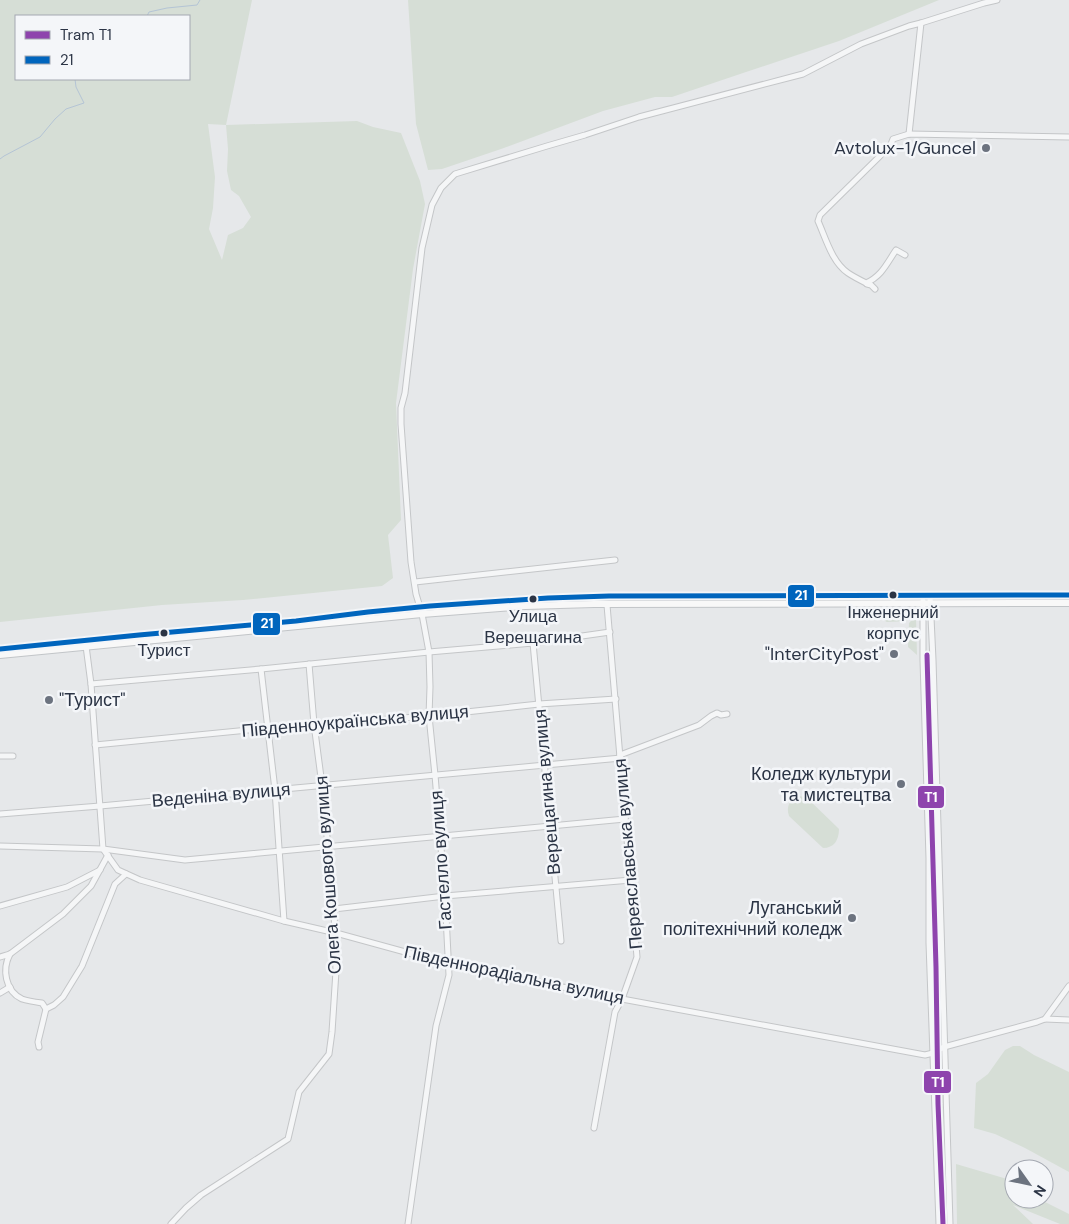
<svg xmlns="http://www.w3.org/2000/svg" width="1069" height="1224" font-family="'DM Sans',sans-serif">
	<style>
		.green { fill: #d6ded6; fill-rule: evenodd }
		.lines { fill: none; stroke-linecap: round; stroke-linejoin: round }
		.stream { stroke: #b4c4d5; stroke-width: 1 }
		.minor-casing { stroke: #c4c6c8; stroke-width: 7 }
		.major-casing { stroke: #c2c5c8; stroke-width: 8 }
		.minor { stroke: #f5f6f7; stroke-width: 5 }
		.major { stroke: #f8f8f8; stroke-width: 6 }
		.bus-1-casing { stroke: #f4f6f9; stroke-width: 9 }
		.bus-1 { stroke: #0065bd; stroke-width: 5 }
		.tram-1-casing { stroke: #f4f6f9; stroke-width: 9 }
		.tram-1 { stroke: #8e44ad; stroke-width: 5 }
		.poi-dot { fill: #6c737f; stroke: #f4f6f9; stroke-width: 2 }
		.bus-dot { fill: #2b3445; stroke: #f4f6f9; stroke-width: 2 }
		.labels { text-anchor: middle; stroke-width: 5; stroke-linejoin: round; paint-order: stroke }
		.bus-label { font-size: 17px; fill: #2b3445; stroke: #f4f6f9 }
		.poi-label { font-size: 18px; fill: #2b3445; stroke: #f4f6f9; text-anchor: end }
		.street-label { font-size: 18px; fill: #2b3445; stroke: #f4f6f9 }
		.line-badge { stroke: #f4f6f9; stroke-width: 2 }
		.badge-label { font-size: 14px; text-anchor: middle; font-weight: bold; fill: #fff }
	</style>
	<rect width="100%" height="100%" fill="#e6e8ea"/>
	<g class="green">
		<path d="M0 0H252L226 125 357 121 373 127 401 133 420 181 425 204 413 269 396 403 401 520 388 535 393 578 382 586 243 600 162 605 0 622ZM16 16H189V79H16ZM208 124 226 125 228 149 227 171 231 190 239 196 251 217 243 228 228 235 222 260 209 229 213 208 215 177Z"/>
		<polygon points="408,0 939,0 839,41 746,72 672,97 655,97 603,111 501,149 442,169 428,170 416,124"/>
		<polygon points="914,609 915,615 912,615 907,621 887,622 878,617 873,617 872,610"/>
		<polygon points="914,618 916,618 917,655 908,647 909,623"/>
		<path d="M797 796 806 797 839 829C839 840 834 848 823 848L789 816C786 807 789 801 797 796Z"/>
		<polygon points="1013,1046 1020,1046 1034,1055 1069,1072 1069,1172 1025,1148 995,1134 974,1128 976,1083 988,1074 1005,1050"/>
		<polygon points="940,1056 942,1056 947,1170 946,1171 941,1170 938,1058"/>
		<polygon points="956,1164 1014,1181 1014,1199 1039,1199 1069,1214 1069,1224 1060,1224 1013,1205 1033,1224 957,1224"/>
		<polygon points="943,1186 947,1188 948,1224 942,1224 941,1188"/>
	</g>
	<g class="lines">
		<g class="stream">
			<polyline points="147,16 149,12 167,8 197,5 200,0"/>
			<polyline points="0,159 4,156 40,137 55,119 66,109 84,103 76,87 75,79"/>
		</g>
		<defs>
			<g id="minor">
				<polyline points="909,134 921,23"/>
				<path d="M905 255 896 250C887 263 882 276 866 283 860 280 854 277 848 273 832 262 826 239 818 221L820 215 880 156 891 144 893 139 909 134 1069 137"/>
				<polyline points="867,284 871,285 875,289"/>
				<polyline points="415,582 615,560"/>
				<polyline points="930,596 933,660 950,1224"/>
				<polyline points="923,601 923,660 929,858 929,943 939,1224"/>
				<polyline points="533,643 561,941"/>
				<polyline points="86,646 91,684 103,849 118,870 140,880 284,921 336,933 449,964 622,999 925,1055 933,1053 944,1047 1037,1022 1045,1019 1069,986"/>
				<polyline points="261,669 275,790 284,921"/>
				<polyline points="91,684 261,669 429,652 533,643 610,632"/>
				<polyline points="95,745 268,728 429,716 539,704 616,699"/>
				<polyline points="620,755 699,725 711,716 717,713 721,715 727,714"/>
				<polyline points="0,756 13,756"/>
				<polyline points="0,814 100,806 621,758"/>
				<polyline points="0,846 103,849 185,860 625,819"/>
				<polyline points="0,906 67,887 100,870"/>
				<polyline points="334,909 445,896 631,880"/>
				<path d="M10 954C2 969 5 991 22 999 28 1001 35 1002 42 1003L46 1009 54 1005 63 997 82 966 115 884 126 874"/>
				<polyline points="0,957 10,954 63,914 91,886 108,855"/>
				<polyline points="0,993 10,987"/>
				<polyline points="1045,1019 1069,1020"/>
				<polyline points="39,1047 38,1042 46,1009"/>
				<polyline points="594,1128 615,1012 622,999 637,957 607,605"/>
				<polyline points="171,1224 186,1208 201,1195 288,1139 299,1092 329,1054 332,1032 336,971 334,909 322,785 314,724 309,664"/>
				<polyline points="408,1224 436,1026 449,975 445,896 435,775 429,716 430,687 429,652 422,614 416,594 411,562 401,424 401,408 405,393 422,248 432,205 441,188 455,174 547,146 585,135 639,117 803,74 861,44 909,26 921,23 984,3 997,0"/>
			</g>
			<g id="major">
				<polyline points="0,649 139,635 296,621 368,612 430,606 548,598 609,596 1069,595"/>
				<polyline points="0,655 422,614 525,606 594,604 1069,603"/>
			</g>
		</defs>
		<use href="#minor" class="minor-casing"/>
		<use href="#major" class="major-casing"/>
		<use href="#minor" class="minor"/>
		<use href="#major" class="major"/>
		<defs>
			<polyline id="bus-1" points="0,649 139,635 296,621 368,612 430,606 548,598 609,596 1069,595"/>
		</defs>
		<use href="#bus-1" class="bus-1-casing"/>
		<use href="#bus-1" class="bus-1"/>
		<defs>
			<polyline id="tram-1" points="927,655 936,967 938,1104 943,1224"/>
		</defs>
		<use href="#tram-1" class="tram-1-casing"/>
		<use href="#tram-1" class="tram-1"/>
	</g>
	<g class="poi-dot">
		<circle cx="986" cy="148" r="5"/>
		<circle cx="894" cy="654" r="5"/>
		<circle cx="49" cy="700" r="5"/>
		<circle cx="901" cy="784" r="5"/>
		<circle cx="852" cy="918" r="5"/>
	</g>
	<g class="bus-dot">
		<circle cx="893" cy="595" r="4.5"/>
		<circle cx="533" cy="599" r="4.5"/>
		<circle cx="164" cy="633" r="4.5"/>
	</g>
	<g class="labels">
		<g class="bus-label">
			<text x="893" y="618">Інженерний<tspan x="893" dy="21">корпус</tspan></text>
			<text x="533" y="622">Улица<tspan x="533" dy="21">Верещагина</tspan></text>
			<text x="164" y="656">Турист</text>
		</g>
		<g class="poi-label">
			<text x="976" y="154">Avtolux-1/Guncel</text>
			<text x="884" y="660">"InterCityPost"</text>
			<text x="59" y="706" text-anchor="start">"Турист"</text>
			<text x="891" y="780">Коледж культури<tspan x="891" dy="21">та мистецтва</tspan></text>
			<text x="842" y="914">Луганський<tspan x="842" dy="21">політехнічний коледж</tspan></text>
		</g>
		<g class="street-label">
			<text transform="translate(355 721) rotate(-5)" y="6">Південноукраїнська вулиця</text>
			<text transform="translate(547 792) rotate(-95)" y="6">Верещагина вулиця</text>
			<text transform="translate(221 795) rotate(-5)" y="6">Веденіна вулиця</text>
			<text transform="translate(628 854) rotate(-95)" y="6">Переяславська вулиця</text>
			<text transform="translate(441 860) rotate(-94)" y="6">Гастелло вулиця</text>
			<text transform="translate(328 875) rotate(-94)" y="6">Олега Кошового вулиця</text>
			<text transform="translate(514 975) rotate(12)" y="6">Південнорадіальна вулиця</text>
		</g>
	</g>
	<g class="line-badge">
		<rect x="787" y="584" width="28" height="24" rx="5" fill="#0065bd"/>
		<rect x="252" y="612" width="29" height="24" rx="5" fill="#0065bd"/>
		<rect x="917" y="785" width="28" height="24" rx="5" fill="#8e44ad"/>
		<rect x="923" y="1070" width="29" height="24" rx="5" fill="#8e44ad"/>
	</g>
	<g class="badge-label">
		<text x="801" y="600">21</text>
		<text x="267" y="628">21</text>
		<text x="931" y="802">T1</text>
		<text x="938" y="1087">T1</text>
	</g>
	<rect x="15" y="15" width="175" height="65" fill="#f4f6f9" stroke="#a4a8b1"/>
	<rect x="25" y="31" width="25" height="8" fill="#8e44ad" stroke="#a4a8b1"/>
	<text x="60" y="40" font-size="15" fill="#2b3445">Tram T1</text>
	<rect x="25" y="56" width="25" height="8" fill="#0065bd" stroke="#a4a8b1"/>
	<text x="60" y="65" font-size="15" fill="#2b3445">21</text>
	<g transform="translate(1029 1184) rotate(123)"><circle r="24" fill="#f4f6f9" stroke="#a4a8b1"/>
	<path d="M0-4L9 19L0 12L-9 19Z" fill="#6c737f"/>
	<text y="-8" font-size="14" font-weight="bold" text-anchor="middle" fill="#2b3445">N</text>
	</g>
</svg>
